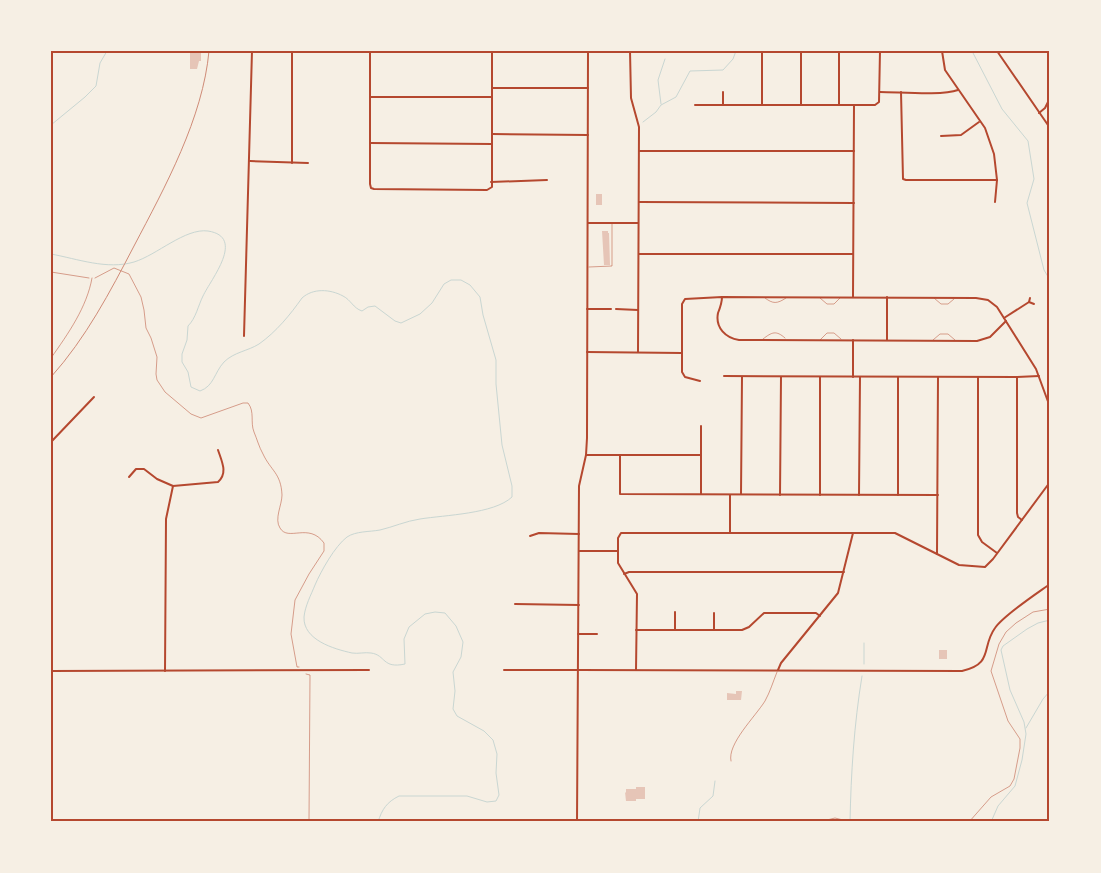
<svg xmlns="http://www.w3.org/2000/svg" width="1101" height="873" font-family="Signika,sans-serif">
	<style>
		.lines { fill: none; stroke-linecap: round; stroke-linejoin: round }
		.stream { stroke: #c9d6d2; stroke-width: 1 }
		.building { fill: #e6c5b7 }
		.path { stroke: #b5482f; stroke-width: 0.5 }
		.service { stroke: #b5482f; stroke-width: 0.5 }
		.minor { stroke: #b5482f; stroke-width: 2 }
		.tertiary { stroke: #b5482f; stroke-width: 2 }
		.rail { stroke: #cf8b77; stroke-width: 1 }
		.neatline { fill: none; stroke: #b5482f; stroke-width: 2 }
	</style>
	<rect width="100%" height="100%" fill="#f6efe4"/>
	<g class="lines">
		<g class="stream">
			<polyline points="972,51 1002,109 1028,141 1034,179 1027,203 1044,270 1050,280"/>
			<polyline points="661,104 658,80 665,59"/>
			<polyline points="643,122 656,112 661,105 676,97 690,71 723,70 733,59 736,51"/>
			<polyline points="51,125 85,97 96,86 100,63 107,51"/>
			<path d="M51 254C78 259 107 270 134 262 157 255 185 228 208 231 246 237 211 279 203 296 198 306 196 318 188 326L187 340 182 354V362L188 372 191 387 200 391C214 386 214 373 224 362 234 352 248 351 259 344 276 332 290 315 302 298 313 288 330 289 343 296 351 300 353 308 362 311L368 307 375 306 395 321 401 323 420 314 432 303 444 284 451 280H461L470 285 480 297 483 315 496 360V384L502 445 512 486V497C494 514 445 515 420 519 406 521 393 527 380 530 369 532 356 531 347 537 335 546 321 571 315 585 311 595 305 606 304 617 303 640 334 649 352 653 358 654 365 652 371 653 386 655 382 669 405 664L404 639 409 627 425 614 435 612 445 613 456 626 463 642 461 657 453 672 455 691 453 709 457 716 484 731 493 740 497 754 496 773 499 795 496 801 487 802 467 796H399C387 802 382 809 378 822"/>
			<polyline points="864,643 864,664"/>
			<polyline points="1026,728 1043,699 1050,691"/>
			<polyline points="698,822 700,808 713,796 715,781"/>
			<path d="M850 822C851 773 854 725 862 676"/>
			<polyline points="991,822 998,806 1015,786 1022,760 1026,734 1024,722 1010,690 1001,650 1003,646 1027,629 1038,623 1050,620"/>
		</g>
	</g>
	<g class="building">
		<polygon points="190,51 201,51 201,61 199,61 197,69 190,69"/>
		<rect x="596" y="194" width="6" height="11"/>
		<polygon points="602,231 608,231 608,233 609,233 610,265 604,265"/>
		<rect x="939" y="650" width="8" height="9"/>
		<polygon points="736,691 742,691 741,700 727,700 727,693 736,694"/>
		<polygon points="636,787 645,787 645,799 636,799 636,801 626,801 625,792 626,793 626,789 636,789"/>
	</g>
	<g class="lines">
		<g class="path">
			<polyline points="51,272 89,278"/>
			<path d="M95 278 114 268 129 274 141 297 144 310 146 328 151 338 157 357 156 374 157 380 165 392 191 414 201 418 243 403H248C255 412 250 422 254 432 257 439 259 447 263 454 271 471 281 473 282 495 282 505 274 519 280 528 288 542 309 522 324 543V551L309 574 295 600 291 634 297 667H299"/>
			<polyline points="306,674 310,675 309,822"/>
			<polyline points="819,822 835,818 851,822"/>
			<polyline points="969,822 991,797 1010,786 1014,779 1020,748 1020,739 1008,721 991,671 999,644 1006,632 1016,623 1033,612 1050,609"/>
		</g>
		<g class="service">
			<polyline points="589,267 612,266 612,224"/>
			<path d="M765 298C773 304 777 304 786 298"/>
			<polyline points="820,298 827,304 834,304 840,298"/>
			<polyline points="934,298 941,304 948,304 954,299"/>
			<path d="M763 339C772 332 776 330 785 338"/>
			<polyline points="820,340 827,333 834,333 841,339"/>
			<polyline points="933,340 940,334 948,334 955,340"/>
			<path d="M51 358C68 334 87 307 92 278"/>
			<path d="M731 761C727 744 755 717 765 701 770 692 773 682 777 672"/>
		</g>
		<g class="minor">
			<polyline points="370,51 370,184 371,188 374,189 487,190 492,187 492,51"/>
			<polyline points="630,51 631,98 639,127 638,352"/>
			<polyline points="762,51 762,105"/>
			<polyline points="839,51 839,105"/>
			<polyline points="942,51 945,70 985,128 994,154 997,180 995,202"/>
			<polyline points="997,51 1050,128"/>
			<polyline points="252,52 332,52"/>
			<polyline points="492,88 588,88"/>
			<path d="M880 92C899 92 942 96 958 90"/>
			<polyline points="901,92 903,179 906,180 997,180"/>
			<polyline points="370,97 492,97"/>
			<polyline points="695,105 875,105 879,102 880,51"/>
			<polyline points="723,105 723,92"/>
			<polyline points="801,105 801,51"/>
			<polyline points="1039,113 1045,108 1048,102 1048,51"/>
			<polyline points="492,134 588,135"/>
			<polyline points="941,136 961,135 979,122"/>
			<polyline points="370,143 492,144"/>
			<polyline points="639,151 854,151"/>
			<polyline points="250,161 308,163"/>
			<polyline points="292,163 292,52"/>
			<polyline points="491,182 547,180"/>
			<polyline points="639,202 854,203"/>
			<polyline points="588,223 638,223"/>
			<polyline points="639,254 853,254"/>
			<path d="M722 297C722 303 720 308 718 313 715 328 726 338 739 340L977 341 990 337 1006 321"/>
			<polyline points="853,297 854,105"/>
			<polyline points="1030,298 1029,302 1034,304"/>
			<polyline points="587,309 611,309"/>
			<polyline points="616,309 638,310"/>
			<polyline points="1004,318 1029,302"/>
			<polyline points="244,336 252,51"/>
			<polyline points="853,340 853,377"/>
			<polyline points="887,340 887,297"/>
			<polyline points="587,352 682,353"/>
			<polyline points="724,376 1017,377 1039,376"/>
			<polyline points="820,377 820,495"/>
			<polyline points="978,377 978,535 982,542 997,553"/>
			<polyline points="1017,377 1017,513 1018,517 1022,520"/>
			<polyline points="700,381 685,377 682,372 682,304 685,299 722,297 976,298 988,300 997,307 1036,369 1050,407"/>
			<polyline points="51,442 94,397"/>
			<polyline points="586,455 701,455"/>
			<polyline points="620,455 620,494 938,495"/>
			<path d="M129 477 136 469H144L157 479 173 486 218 482C228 473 222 462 218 450"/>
			<polyline points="701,494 701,426"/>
			<polyline points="741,494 742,377"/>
			<polyline points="730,495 730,533"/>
			<polyline points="780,495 781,377"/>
			<polyline points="859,495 860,377"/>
			<polyline points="898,495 898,377"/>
			<polyline points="530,536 539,533 579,534"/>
			<polyline points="579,551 618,551"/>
			<polyline points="937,554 938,377"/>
			<polyline points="624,574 629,572 844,572"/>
			<polyline points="515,604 579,605"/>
			<polyline points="675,612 675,630"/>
			<polyline points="636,630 742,630 749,627 764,613 816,613 820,616"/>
			<polyline points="714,630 714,613"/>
			<polyline points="578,634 597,634"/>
			<polyline points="504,670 578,670"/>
			<polyline points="636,670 637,594 618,563 618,538 621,533 895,533 959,565 985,567 993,559 1050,482"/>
			<polyline points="778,670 781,663 838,593 853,533"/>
			<polyline points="51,671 369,670"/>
			<polyline points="165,671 166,519 173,486"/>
		</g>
		<g class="tertiary">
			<path d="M578 670 962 671C994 664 981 647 995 628 1004 615 1036 594 1050 584"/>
			<polyline points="577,822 579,486 586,455 587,438 588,51"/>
		</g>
		<path class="rail" d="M51 377C86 338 110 292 134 246 165 187 203 118 209 51"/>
	</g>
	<rect width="1101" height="873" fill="none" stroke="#f6efe4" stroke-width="105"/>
	<rect x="52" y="52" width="996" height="768" class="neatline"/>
</svg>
